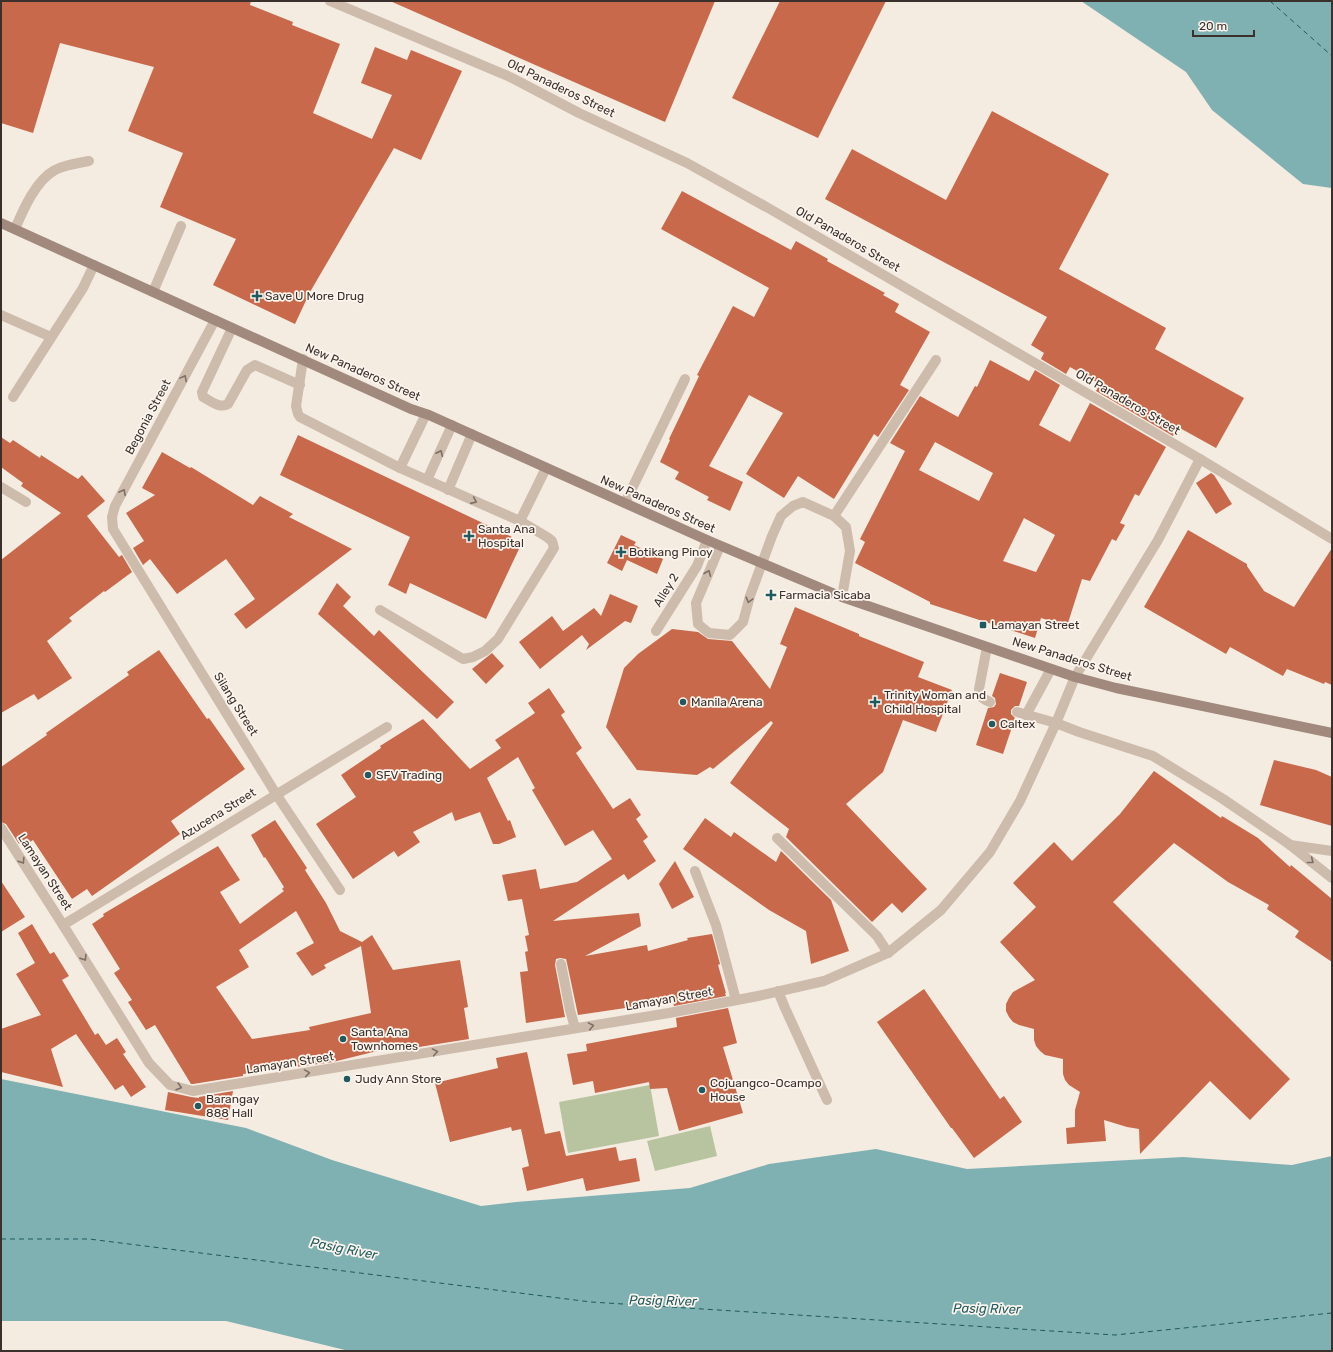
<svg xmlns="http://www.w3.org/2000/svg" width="1333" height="1352" font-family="Rubik,sans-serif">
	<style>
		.green { fill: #b8c4a0 }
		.water { fill: #7fb0b2 }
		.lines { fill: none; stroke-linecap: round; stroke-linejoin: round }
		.ferry { stroke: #1f5a5e; stroke-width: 1; stroke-dasharray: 5 4; stroke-linecap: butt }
		.building { fill: #c8694b; fill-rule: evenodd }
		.lane { stroke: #cdbbac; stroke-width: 10 }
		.street { stroke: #cdbbac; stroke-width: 10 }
		.secondary { stroke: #a18a7d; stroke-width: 10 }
		.oneway { stroke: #7d6f65 }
		.poi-dot { fill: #1f5a5e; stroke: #fbf5ee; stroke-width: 1.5 }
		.labels { text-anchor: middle; stroke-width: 3.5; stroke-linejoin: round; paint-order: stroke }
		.street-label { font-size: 12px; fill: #3b302b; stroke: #fbf5ee }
		.poi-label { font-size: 12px; fill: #3b302b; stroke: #fbf5ee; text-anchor: start }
		.water-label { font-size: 13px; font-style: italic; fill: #1f5a5e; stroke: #fbf5ee }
	</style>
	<rect width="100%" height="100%" fill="#f4ebe1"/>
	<g class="green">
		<polygon points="650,1085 659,1136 568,1153 559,1102"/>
		<polygon points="710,1126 717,1156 655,1171 647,1141"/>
	</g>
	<g class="water">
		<polygon points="1081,1 1332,1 1332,188 1303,184 1212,110 1186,72"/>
		<polygon points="1,1079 246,1128 332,1160 481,1206 516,1202 690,1188 769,1164 876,1149 967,1169 1183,1157 1292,1165 1332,1156 1332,1351 349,1351 226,1321 1,1321"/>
	</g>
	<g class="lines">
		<g class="ferry">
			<polyline points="1270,1 1332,56"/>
			<polyline points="1,1239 89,1239 591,1302 1115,1335 1332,1313"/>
		</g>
	</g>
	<g class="building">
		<polygon points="1,1 251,1 250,5 293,22 292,25 340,44 313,113 372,139 392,95 361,83 375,47 407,60 411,50 462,71 421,160 394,148 310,292 295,324 213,285 236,239 160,207 183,153 128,131 154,67 60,43 33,133 1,123"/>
		<polygon points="390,1 715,1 665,122"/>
		<polygon points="780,1 886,1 818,138 732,98"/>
		<polygon points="992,111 1109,174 1059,269 1166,328 1155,349 1244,398 1216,448 1178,427 1173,436 1096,391 1100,384 1070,367 1066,374 1041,359 1044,353 1031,345 1047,317 825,199 852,149 946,200"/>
		<polygon points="682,191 791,250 796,241 828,259 827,261 885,293 883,295 899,304 895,312 930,332 900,385 909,390 878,437 874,434 834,499 798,476 784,498 746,474 783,413 749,395 709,466 743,482 730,511 707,500 709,497 675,479 679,472 660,462 670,440 669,439 681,414 699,376 697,375 733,306 754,317 769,288 661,229"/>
		<path d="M990 360 1029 381 1035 370 1060 385 1039 425 1070 442 1090 403 1166 447 1139 496 1135 494 1120 523 1125 525 1116 541 1112 539 1090 581 1082 579 1067 626 1041 618 1035 638 930 604V602L855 563 865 542 860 539 905 451 890 443 920 396 958 417 975 386 977 387ZM935 442 993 473 979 501 919 470ZM1024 518 1055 535 1036 572 1003 561Z"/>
		<polygon points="298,435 512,537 509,544 519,549 486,619 410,583 406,594 388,585 410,537 280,475"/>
		<polygon points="1,437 10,443 13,440 40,458 41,455 78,479 82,475 105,501 87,516 119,557 122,555 132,572 105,592 104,591 69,618 72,621 47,641 72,678 38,700 34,694 1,713 1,560 61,513 21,486 23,483 1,467"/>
		<polygon points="162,452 190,468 191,467 253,505 260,496 293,514 289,517 352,549 246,629 234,614 255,599 226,559 177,594 150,559 143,565 133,548 144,541 126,513 155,495 142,488"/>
		<polygon points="1211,473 1214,475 1232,504 1216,514 1196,483"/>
		<polygon points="1188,530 1247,564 1247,566 1264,591 1294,607 1332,548 1332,685 1325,682 1324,684 1287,669 1283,676 1230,647 1226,654 1144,607"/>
		<polygon points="621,535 636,542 634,545 663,559 657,574 627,560 622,571 607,563"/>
		<polygon points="337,583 351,597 343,606 374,636 379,630 454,702 437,719 318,614"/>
		<polygon points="610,594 638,606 631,623 625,621 586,650 589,644 582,635 540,669 519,642 552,616 563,631 594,608 601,616"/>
		<polygon points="795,607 859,634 859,636 924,662 918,677 952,690 936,732 903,720 883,772 846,804 927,889 902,913 892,903 872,922 786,837 789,829 730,783 773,723 771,721 713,769 710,767 697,775 637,770 606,727 624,668 638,654 672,629 698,632 708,639 732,641 770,689 787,647 780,644"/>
		<polygon points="159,650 207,719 209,718 245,769 171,821 180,834 92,896 87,889 72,899 33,840 30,842 27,838 19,844 6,824 1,822 1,767 47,735 46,733 129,675 127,672"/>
		<polygon points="492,653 504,666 486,684 472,669"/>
		<polygon points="1000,673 1027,682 1019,706 1015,706 1011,710 1011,714 1015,718 1003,754 976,745 988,708 994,707 996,704 995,698 992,696"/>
		<polygon points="549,688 565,712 561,715 582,748 576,753 613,809 630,798 641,815 636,819 648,837 643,841 656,861 628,880 624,874 553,921 639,913 641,926 585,956 647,945 648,951 688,940 687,938 712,934 720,964 718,965 726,993 725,993 726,996 674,1006 673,1001 578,1015 567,963 566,959 560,958 556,959 555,965 565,1017 526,1023 520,972 528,971 525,952 528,951 525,936 529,935 522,899 508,901 502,875 536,869 540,889 577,882 612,859 593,830 565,846 532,790 535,788 518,757 487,778 508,821 510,820 516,837 499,844 493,844 480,812 455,821 452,812 413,832 420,842 398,857 394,851 353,879 316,824 356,797 341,775 381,748 380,746 423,719 470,769 501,748 495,740 535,713 528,703"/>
		<polygon points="1274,760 1316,770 1332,777 1332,826 1260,805"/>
		<polygon points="1154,771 1221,818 1222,816 1258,838 1290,867 1291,865 1332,899 1332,962 1295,937 1299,931 1267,909 1269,905 1228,882 1174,843 1113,902 1290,1079 1250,1120 1210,1081 1140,1154 1139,1129 1127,1127 1104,1120 1106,1141 1067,1144 1066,1128 1075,1127 1075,1110 1080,1092 1069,1085 1065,1080 1063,1074 1063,1059 1045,1055 1040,1051 1036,1046 1034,1040 1034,1029 1019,1025 1013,1022 1009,1017 1006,1011 1006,1004 1009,998 1013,992 1035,980 1000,942 1036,907 1013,883 1054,842 1072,861 1120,814"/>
		<polygon points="705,818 731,837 734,832 776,862 781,851 831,900 849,951 811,964 806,931 769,910 683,849"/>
		<path d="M275 820 307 868 305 870 326 903 340 931 362 942 372 935 393 970 460 960 468 1007 464 1008 469 1039 394 1051 393 1047 333 1062 243 1074V1076L193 1084H191L155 1025 146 1030 128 1002 132 1000 114 973 120 969 92 924 104 916 103 914 218 846 240 880 220 892 240 924 284 891 282 889 284 887 265 857 264 858 251 835ZM296 911 314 943 296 953 312 976 326 968 324 965 361 946 371 1013 309 1027 310 1030 252 1039 216 987 249 967 239 950Z"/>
		<polygon points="675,861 694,897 672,909 659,884"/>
		<polygon points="1,881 25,917 1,932"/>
		<polygon points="32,924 50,954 54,952 69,976 62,980 95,1035 98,1033 106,1045 117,1038 126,1052 123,1054 146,1087 131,1097 123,1085 115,1090 76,1034 51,1049 63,1087 1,1072 1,1029 41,1015 16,974 35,963 18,933"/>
		<polygon points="924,989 1000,1099 1004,1096 1022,1122 974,1158 952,1128 951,1128 877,1022"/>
		<polygon points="728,1008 737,1043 723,1047 743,1113 679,1131 667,1088 650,1089 649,1082 595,1093 593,1081 573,1085 567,1054 587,1051 586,1044 677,1027 676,1018"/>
		<polygon points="527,1052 545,1134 560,1131 566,1156 616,1147 619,1161 636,1158 640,1181 586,1191 583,1178 527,1191 522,1168 529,1166 521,1129 512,1131 511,1127 450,1142 435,1083 498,1068 496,1058"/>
		<polygon points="233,1091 228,1120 165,1110 168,1092 191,1097 199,1098 199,1097"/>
	</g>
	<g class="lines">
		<g class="lane">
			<path d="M15 229C23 210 36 180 55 170 64 165 78 163 89 161"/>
			<polyline points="153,292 181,226"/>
			<polyline points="1,315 51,337"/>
			<path d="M232 328 202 392 203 397C211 401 220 409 228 404L247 370 255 365 300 385"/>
			<polyline points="303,359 296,406 298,414 300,417 400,468 520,521 546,468"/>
			<polyline points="13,397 83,288 94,265"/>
			<polyline points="400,468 426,414"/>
			<polyline points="427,480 452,425"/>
			<polyline points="448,490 472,434"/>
			<polyline points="625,503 685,379"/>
			<polyline points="834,516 936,360"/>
			<polyline points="720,546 696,603 698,624 709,633 730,635 743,622 750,596 772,536 781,516 793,506 803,502 834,516 846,527 850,551 842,597"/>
			<polyline points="380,610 463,659 473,657 485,651 498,639 554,548 552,541 547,537 520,521"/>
			<polyline points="656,631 697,566 707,540"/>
			<path d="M987 647 979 689C979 697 983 699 990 702"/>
			<polyline points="1017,712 1056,723"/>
			<polyline points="1026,715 1051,669"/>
			<polyline points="777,838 877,936 888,953"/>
			<polyline points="695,871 716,925 736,1000"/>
			<polyline points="561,964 570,1010 575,1028"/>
			<polyline points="778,991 785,1008 827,1100"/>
		</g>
		<g class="street">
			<polyline points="330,1 510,77 579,113 687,163 770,209 1200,459 1332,539"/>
			<polyline points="215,320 115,506 112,517 113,529 276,794 340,890"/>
			<polyline points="1,487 26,502"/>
			<polyline points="1056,723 1079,732 1153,756 1223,799 1289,844 1332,878"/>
			<polyline points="1,828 63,925 149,1063 170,1085 193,1091 669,1013 758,996 824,981 888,953 941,910 990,852 1020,801 1056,723 1075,677 1158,540 1200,459"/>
			<polyline points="1290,845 1332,851"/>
			<polyline points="63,925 387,727"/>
		</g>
		<polyline class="secondary" points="1,223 411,409 429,415 707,540 842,597 1075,677 1116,688 1332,733"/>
	</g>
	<defs><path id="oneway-chevron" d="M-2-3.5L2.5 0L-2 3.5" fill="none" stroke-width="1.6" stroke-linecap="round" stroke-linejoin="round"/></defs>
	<g class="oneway">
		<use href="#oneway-chevron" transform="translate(184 378) rotate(-62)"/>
		<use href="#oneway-chevron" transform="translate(440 453) rotate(-65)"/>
		<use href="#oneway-chevron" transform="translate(123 492) rotate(-62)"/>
		<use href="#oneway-chevron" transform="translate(474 501) rotate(24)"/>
		<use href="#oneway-chevron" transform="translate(708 573) rotate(-68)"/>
		<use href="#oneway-chevron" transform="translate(749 600) rotate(105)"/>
		<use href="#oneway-chevron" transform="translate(22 861) rotate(57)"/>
		<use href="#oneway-chevron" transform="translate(1311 861) rotate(38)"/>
		<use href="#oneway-chevron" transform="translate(84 958) rotate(58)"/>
		<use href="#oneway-chevron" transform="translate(591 1026) rotate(-10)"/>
		<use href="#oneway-chevron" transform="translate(435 1052) rotate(-10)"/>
		<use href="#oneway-chevron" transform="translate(307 1073) rotate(-9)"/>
		<use href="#oneway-chevron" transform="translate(179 1087) rotate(16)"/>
	</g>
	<g class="poi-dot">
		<path d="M255 290h4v4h4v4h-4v4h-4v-4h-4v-4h4z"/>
		<path d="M467 530h4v4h4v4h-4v4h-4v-4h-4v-4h4z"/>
		<path d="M619 546h4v4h4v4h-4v4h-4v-4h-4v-4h4z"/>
		<path d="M769 589h4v4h4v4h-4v4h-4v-4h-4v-4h4z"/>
		<rect x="979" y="621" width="8" height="8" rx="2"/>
		<circle cx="683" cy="702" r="4"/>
		<path d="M873 696h4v4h4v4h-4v4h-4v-4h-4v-4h4z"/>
		<circle cx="992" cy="724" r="4"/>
		<circle cx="368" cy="775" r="4"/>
		<circle cx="343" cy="1039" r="4"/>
		<circle cx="347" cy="1079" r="4"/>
		<circle cx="702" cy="1090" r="4"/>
		<circle cx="198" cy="1106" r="4"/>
	</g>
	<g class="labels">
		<g class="street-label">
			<text transform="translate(561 88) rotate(26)" y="4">Old Panaderos Street</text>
			<text transform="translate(848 239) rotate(30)" y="4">Old Panaderos Street</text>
			<text transform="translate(363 372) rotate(24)" y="4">New Panaderos Street</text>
			<text transform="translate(1128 402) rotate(30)" y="4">Old Panaderos Street</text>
			<text transform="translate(148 417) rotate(-62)" y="4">Begonia Street</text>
			<text transform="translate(658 504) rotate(24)" y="4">New Panaderos Street</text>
			<text transform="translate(666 590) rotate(-58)" y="4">Alley 2</text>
			<text transform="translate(1072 659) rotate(17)" y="4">New Panaderos Street</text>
			<text transform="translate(236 704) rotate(58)" y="4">Silang Street</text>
			<text transform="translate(218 814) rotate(-32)" y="4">Azucena Street</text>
			<text transform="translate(45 872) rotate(57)" y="4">Lamayan Street</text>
			<text transform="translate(669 999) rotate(-10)" y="4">Lamayan Street</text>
			<text transform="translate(290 1063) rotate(-9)" y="4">Lamayan Street</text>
		</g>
		<g class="poi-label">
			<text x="265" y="300">Save U More Drug</text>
			<text x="478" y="533">Santa Ana<tspan x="478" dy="14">Hospital</tspan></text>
			<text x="629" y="556">Botikang Pinoy</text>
			<text x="779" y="599">Farmacia Sicaba</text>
			<text x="991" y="629">Lamayan Street</text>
			<text x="884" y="699">Trinity Woman and<tspan x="884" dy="14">Child Hospital</tspan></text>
			<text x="691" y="706">Manila Arena</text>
			<text x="1000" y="728">Caltex</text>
			<text x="376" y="779">SFV Trading</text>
			<text x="351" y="1036">Santa Ana<tspan x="351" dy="14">Townhomes</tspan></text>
			<text x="355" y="1083">Judy Ann Store</text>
			<text x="710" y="1087">Cojuangco-Ocampo<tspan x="710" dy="14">House</tspan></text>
			<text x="206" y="1103">Barangay<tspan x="206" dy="14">888 Hall</tspan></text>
		</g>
		<g class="water-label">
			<text transform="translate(344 1248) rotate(11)" y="5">Pasig River</text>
			<text transform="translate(663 1300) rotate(1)" y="5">Pasig River</text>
			<text transform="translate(987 1308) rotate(1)" y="5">Pasig River</text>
		</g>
	</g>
	<rect width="1333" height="1352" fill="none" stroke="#3b302b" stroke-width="4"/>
	<path d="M1193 30v6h61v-6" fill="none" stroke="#3b302b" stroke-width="2"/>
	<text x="1199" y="30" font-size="12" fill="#3b302b" stroke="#fbf5ee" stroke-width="3" paint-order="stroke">20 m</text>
</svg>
